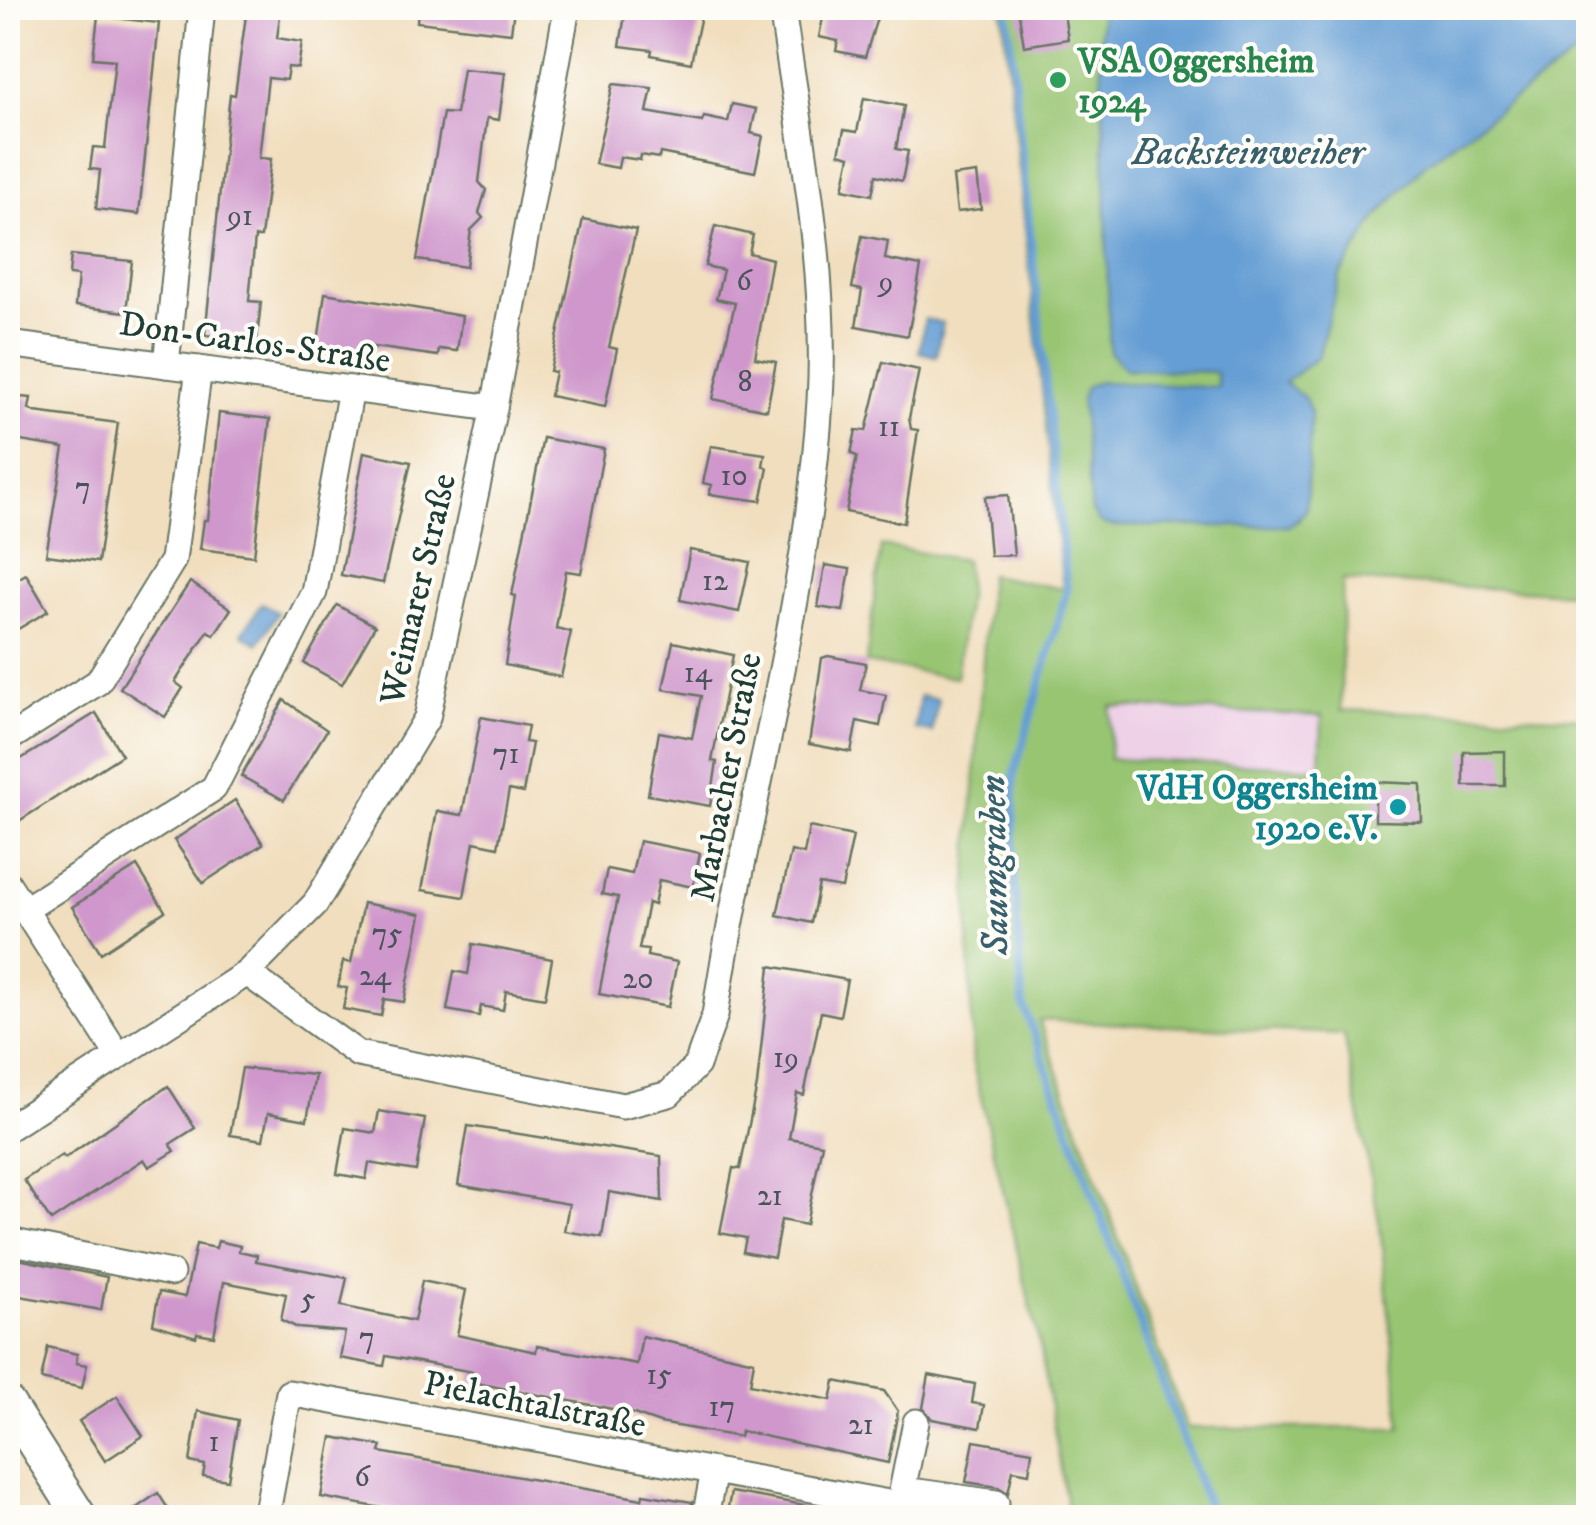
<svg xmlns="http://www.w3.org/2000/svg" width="1596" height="1525" font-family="'IM FELL DW Pica',serif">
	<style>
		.built { fill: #eed0e7 }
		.green { fill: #98c572; stroke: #5c8153; stroke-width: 2.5; fill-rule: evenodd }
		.water { fill: #659ed4; stroke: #426e84; stroke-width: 2.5 }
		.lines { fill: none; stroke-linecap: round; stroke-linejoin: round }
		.stream { stroke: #659ed4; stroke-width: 8 }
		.building { fill: #cf97cc }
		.minor-casing { stroke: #687564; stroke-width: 29 }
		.tertiary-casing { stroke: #687564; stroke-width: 36 }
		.minor { stroke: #fff; stroke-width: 25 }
		.tertiary { stroke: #fff; stroke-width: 32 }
		.leisure-dot { fill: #2e9e5b; stroke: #fdfcf7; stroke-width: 4 }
		.culture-dot { fill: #0f9aa8; stroke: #fdfcf7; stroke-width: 4 }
		.labels { text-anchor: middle; stroke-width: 8; stroke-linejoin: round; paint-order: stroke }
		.number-label { font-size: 30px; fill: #4b545a }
		.leisure-label { font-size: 35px; font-weight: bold; fill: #27864d; stroke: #fdfcf7; text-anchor: start }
		.street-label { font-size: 35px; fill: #1f3d34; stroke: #fdfcf7 }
		.culture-label { font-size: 35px; font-weight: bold; fill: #0d838f; stroke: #fdfcf7; text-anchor: end }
		.water-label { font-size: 38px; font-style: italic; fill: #385f6c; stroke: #fdfcf7 }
	</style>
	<rect width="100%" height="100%" fill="#fdfcf7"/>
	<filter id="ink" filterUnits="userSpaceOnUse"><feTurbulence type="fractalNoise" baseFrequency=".01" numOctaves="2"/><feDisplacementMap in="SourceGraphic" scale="20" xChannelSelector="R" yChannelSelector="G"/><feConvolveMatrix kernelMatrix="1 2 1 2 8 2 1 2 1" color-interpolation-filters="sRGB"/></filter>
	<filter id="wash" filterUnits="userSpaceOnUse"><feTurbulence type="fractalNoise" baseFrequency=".0048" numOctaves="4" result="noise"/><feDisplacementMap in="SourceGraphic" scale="40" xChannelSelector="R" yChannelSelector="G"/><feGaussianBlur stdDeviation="2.25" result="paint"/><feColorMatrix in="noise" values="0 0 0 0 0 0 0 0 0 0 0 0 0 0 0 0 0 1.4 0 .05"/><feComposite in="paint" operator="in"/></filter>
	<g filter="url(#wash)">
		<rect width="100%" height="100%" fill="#f1debe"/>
		<polygon class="built" points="1111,706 1323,716 1320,769 1108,759"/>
		<g class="green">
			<path d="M1002 8H1100L1110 353 1126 369 1217 372 1218 388 1099 382 1112 526H1289L1300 520 1284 383 1318 357 1340 275 1377 217 1425 164 1588 45V594L1343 580 1341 710 1588 718V1517H1069L1041 1351 973 1064 967 885 989 575 1063 589ZM1111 706 1322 716 1320 768 1109 759ZM1039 1020 1344 1034 1380 1227 1401 1428H1187Z"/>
			<polygon points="881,546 965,560 968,590 956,678 866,663"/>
		</g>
		<g class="water">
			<polygon points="1100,8 1588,8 1588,45 1425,164 1377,217 1340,275 1318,357 1284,383 1305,398 1311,414 1306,511 1289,526 1112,526 1100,523 1092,511 1081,398 1087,386 1099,382 1218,387 1216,372 1126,369 1110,353"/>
			<polygon points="925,319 943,323 936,356 919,352"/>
			<polygon points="262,603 278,613 258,644 242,634"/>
			<polygon points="920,696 938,699 932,732 915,729"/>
		</g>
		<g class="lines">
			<polyline class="stream" points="1007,8 1067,590 1014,775 1014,882 1023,1004 1212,1518"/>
		</g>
		<g id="blocks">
			<g class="building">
				<polygon points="247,8 281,8 277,38 302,42 298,68 288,67 286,80 268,78 259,158 271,159 261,237 255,237 249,301 261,302 257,340 205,335 230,94 235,95"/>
				<polygon points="418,8 514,8 511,33 417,22"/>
				<polygon points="626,8 663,8 701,15 691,63 651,55 652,50 620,46"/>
				<polygon points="825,8 880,8 865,57 836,51 838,41 819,37"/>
				<polygon points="1018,8 1063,8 1068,39 1024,46"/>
				<polygon points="98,16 159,23 139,214 96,209 100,170 90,169 93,147 105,148 115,60 93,58"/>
				<polygon points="463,69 505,73 499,120 487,118 479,182 486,190 479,213 483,218 471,230 466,267 417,260 443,113 456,114"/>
				<polygon points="613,84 652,88 647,112 702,122 704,117 728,122 732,104 756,109 751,133 763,136 755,172 660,153 659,158 641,155 640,160 620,157 618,168 595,164"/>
				<polygon points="864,98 904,106 896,149 908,151 902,181 876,175 872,195 843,189 850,156 839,153 844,130 857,132"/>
				<polygon points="977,173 981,209 957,212 953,176"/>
				<polygon points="583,219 636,230 609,347 617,349 605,407 550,396 555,372 550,371"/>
				<polygon points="715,226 753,235 749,253 772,259 755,358 776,362 767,410 713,399 735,303 716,299 723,270 705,266"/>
				<polygon points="862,236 888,241 885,259 921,266 908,336 856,326 862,290 852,288"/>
				<polygon points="71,255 132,261 126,312 75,306 78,276 69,275"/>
				<polygon points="325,293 462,316 457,351 439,349 438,356 359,345 358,355 317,349"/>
				<polygon points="883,362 919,370 909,418 911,429 918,430 904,523 846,512 857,456 851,454 856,430 866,431"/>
				<polygon points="8,396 31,398 29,409 35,412 118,423 98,562 46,555 64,448 8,439"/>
				<polygon points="219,413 270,419 254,556 200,549 204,520 208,520"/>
				<polygon points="543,438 604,449 581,573 566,571 556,628 571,632 561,677 505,665 516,596 512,595"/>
				<polygon points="711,446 765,454 763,466 768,468 761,501 709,494 712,485 703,483"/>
				<polygon points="364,452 411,462 383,583 341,575"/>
				<polygon points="1008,495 1014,555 990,556 985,497"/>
				<polygon points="690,550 750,562 739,612 680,600"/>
				<polygon points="825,565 850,569 843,611 818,607"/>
				<polygon points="26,574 48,611 8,635 8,585"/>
				<polygon points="190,582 231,609 214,635 208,631 175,682 183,688 165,717 120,688"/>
				<polygon points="337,605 375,626 342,684 304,663"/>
				<polygon points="673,642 733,655 712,761 717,762 710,806 648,795 659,732 692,738 701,696 663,689"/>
				<polygon points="828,656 866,663 860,690 886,695 880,726 857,721 851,752 809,744 822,658"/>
				<polygon points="284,700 327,730 284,800 241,776"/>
				<polygon points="96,713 122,755 8,828 8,767"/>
				<polygon points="481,717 528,726 525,742 532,743 523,793 509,790 498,847 474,842 464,897 422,890 437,811 462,815"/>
				<polygon points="1505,751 1505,786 1464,786 1464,752"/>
				<polygon points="1375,782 1421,784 1422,822 1375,821"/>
				<polygon points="235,800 263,844 203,883 174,840"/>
				<polygon points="809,827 853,836 842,888 819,884 811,923 777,915 791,851 804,854"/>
				<polygon points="639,841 700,853 693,887 659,880 654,905 648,903 639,949 648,950 647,956 677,962 668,1007 599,994 618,897 602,894 607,869 632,874"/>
				<polygon points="137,866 165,911 101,953 72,907"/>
				<polygon points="363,903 421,914 404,1002 384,999 381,1016 343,1009 347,988 338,987 343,961 351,963"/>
				<polygon points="473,944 552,959 545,998 506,991 503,1010 481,1006 479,1016 447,1010 454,971 468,974"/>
				<polygon points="770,966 847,980 840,1016 821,1012 804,1095 797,1093 789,1138 822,1144 806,1225 781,1220 774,1258 743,1252 746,1238 720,1233 733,1168 740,1169 757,1085"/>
				<polygon points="242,1068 315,1075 307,1120 268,1113 263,1140 230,1135"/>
				<polygon points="168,1086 195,1128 170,1144 175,1151 149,1167 144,1159 51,1221 24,1180 62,1155 65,1158"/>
				<polygon points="379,1111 425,1119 416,1171 369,1163 366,1179 337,1174 345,1128 375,1133"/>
				<polygon points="468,1126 661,1156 662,1201 609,1192 602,1237 564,1231 569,1204 458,1185"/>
				<polygon points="218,1241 240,1246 239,1251 257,1255 256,1261 347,1278 341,1306 414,1321 422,1281 466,1290 457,1335 536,1352 537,1346 637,1364 642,1336 754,1361 750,1384 831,1400 835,1381 884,1391 898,1411 888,1463 741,1431 740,1437 660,1423 628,1412 471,1382 473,1372 386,1356 384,1366 340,1358 345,1332 298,1328 281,1320 286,1294 224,1282 214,1336 197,1333 196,1337 153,1324 159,1292 185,1297 196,1244 216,1248"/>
				<polygon points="8,1257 107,1277 101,1310 8,1294"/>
				<polygon points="48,1347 77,1354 76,1363 87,1365 82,1388 41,1379"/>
				<polygon points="929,1375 975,1384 972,1403 984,1405 980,1428 932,1419 923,1408"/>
				<polygon points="117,1396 143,1436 105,1461 79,1421"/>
				<polygon points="198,1411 238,1420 228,1480 203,1476 205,1465 190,1462"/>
				<polygon points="332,1437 382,1446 380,1452 402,1456 642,1499 643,1494 692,1502 689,1518 437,1518 321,1497"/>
				<polygon points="974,1441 1032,1451 1029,1473 1013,1470 1008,1493 998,1487 966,1482"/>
				<polygon points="731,1492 810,1506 809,1518 726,1518"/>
				<polygon points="158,1493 174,1518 122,1518"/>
			</g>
		</g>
	</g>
	<g filter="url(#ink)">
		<use href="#blocks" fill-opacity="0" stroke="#687564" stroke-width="2.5"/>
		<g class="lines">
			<defs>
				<g id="minor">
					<polyline points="8,344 494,408"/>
					<polyline points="166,365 202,8"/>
					<polyline points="8,739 98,682 173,560 199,369"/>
					<polyline points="8,884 118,1055"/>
					<polyline points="24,910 214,788 314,592 351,389"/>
					<path d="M247 973 358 1054 623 1106 669 1094 697 1065 715 1015C746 809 807 609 820 401 828 270 800 136 782 8"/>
					<polyline points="8,1128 247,973 315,904 427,718 494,408 567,8"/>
					<polyline points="8,1241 171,1273"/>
					<polyline points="900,1501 916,1422"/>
					<polyline points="894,1504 918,1492 996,1503"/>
					<polyline points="266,1518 289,1393 894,1504 892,1518"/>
					<polyline points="705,1518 714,1471"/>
				</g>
				<polyline id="tertiary" points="8,1403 81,1518"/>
			</defs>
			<use href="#minor" class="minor-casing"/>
			<use href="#tertiary" class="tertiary-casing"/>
			<use href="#minor" class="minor"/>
			<use href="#tertiary" class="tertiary"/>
		</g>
	</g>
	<circle class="leisure-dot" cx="1058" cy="80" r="10"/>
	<circle class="culture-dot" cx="1398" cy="807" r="10"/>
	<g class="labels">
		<g class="number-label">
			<text x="240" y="225">91</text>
			<text x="744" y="290">6</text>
			<text x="886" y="291">9</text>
			<text x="745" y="391">8</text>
			<text x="889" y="436">11</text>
			<text x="734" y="485">10</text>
			<text x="83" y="497">7</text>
			<text x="715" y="590">12</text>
			<text x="698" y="682">14</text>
			<text x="506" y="763">71</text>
			<text x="387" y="943">75</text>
			<text x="375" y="985">24</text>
			<text x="638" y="988">20</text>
			<text x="786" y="1067">19</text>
			<text x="770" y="1205">21</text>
			<text x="308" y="1308">5</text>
			<text x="367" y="1347">7</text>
			<text x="659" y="1384">15</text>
			<text x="722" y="1416">17</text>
			<text x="861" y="1434">21</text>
			<text x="214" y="1451">1</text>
			<text x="362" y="1486">6</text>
		</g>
		<g class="leisure-label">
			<text x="1078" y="72">VSA Oggersheim<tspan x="1078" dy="40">1924</tspan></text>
		</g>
		<g class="street-label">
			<text transform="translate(255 341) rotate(8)" y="12">Don-Carlos-Straße</text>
			<text transform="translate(417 589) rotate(-77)" y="12">Weimarer Straße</text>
			<text transform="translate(725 777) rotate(-79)" y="12">Marbacher Straße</text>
			<text transform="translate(535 1403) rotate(11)" y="12">Pielachtalstraße</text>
		</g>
		<g class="culture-label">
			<text x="1378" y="799">VdH Oggersheim<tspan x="1378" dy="40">1920 e.V.</tspan></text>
		</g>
		<g class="water-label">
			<text x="1248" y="164">Backsteinweiher</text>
			<text transform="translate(993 865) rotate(-91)" y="13">Saumgraben</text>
		</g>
	</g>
	<rect width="1596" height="1525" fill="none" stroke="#fdfcf7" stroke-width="40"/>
</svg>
